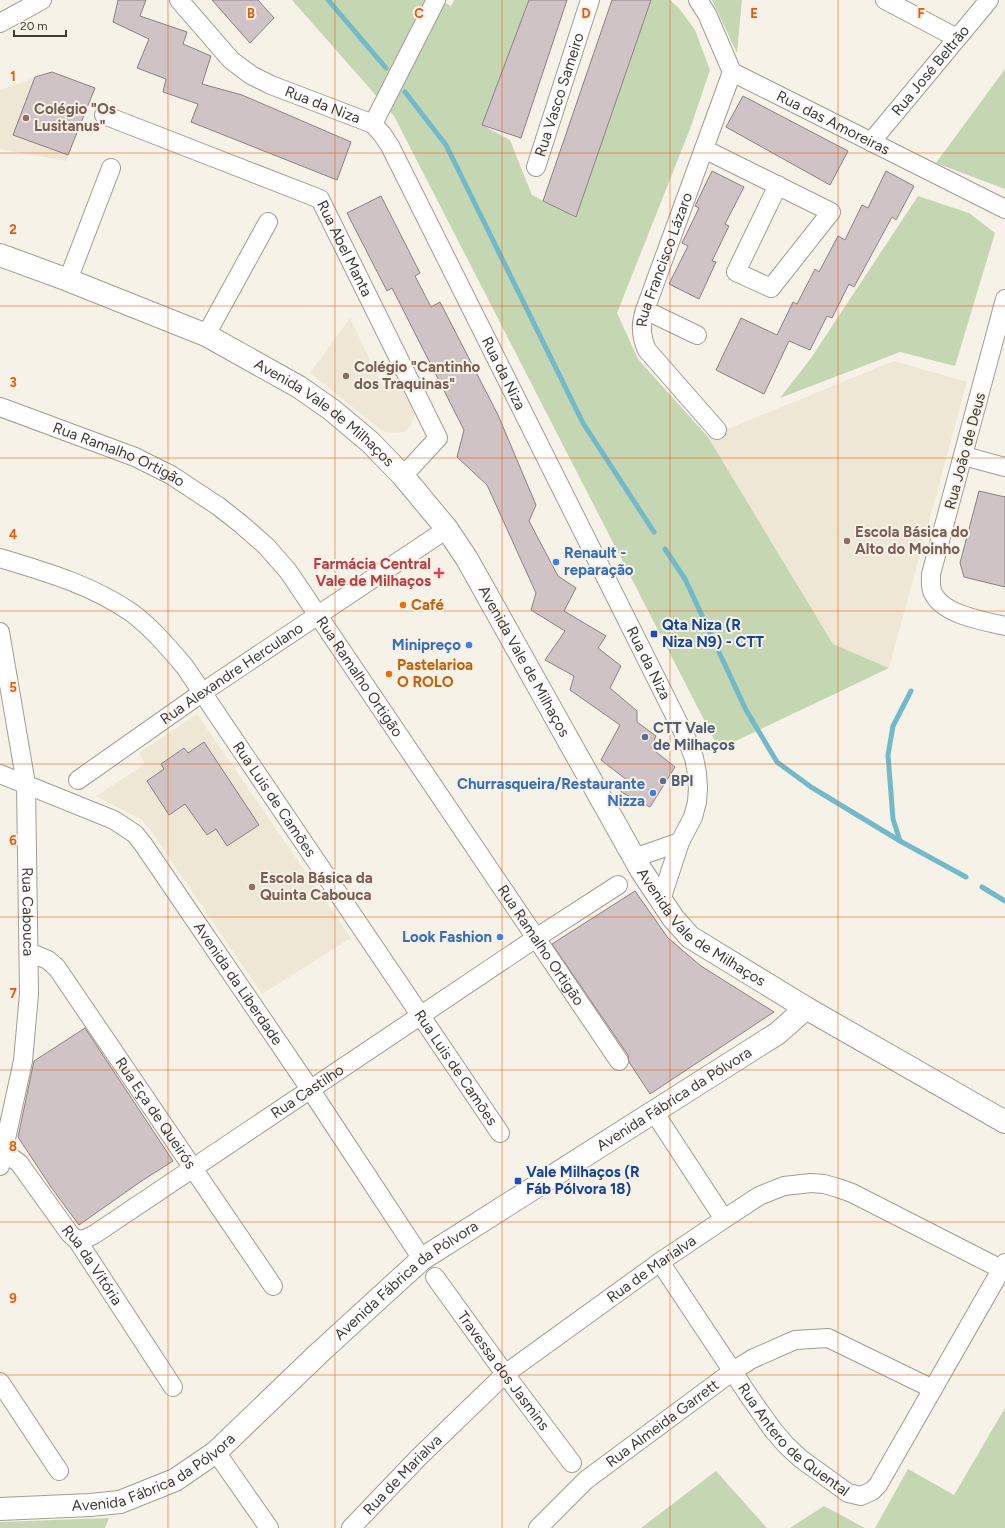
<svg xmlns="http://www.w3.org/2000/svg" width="1005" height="1528" font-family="Figtree,sans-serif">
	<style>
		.built { fill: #efe7d5 }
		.green { fill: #c5d6b3 }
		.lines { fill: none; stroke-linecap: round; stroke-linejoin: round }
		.stream { stroke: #72baca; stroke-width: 5 }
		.building { fill: #d0c3c6; stroke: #8d8084 }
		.minor-casing { stroke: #a29d93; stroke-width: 20 }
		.tertiary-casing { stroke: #a29d93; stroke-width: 24 }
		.minor { stroke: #fff; stroke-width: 18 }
		.tertiary { stroke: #fff; stroke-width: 22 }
		.grid { fill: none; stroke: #e8590c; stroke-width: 1; stroke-opacity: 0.55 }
		.education-dot { fill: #8d6e63; stroke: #f7f2e7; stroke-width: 1.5 }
		.shop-dot { fill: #3f7fe0; stroke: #f7f2e7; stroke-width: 1.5 }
		.health-dot { fill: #e0444e; stroke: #f7f2e7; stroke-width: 1.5 }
		.food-dot { fill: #e8710a; stroke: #f7f2e7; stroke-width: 1.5 }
		.transit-dot { fill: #1a4fb4; stroke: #f7f2e7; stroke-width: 1.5 }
		.service-dot { fill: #5c6f8a; stroke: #f7f2e7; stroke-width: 1.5 }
		.labels { text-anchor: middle; stroke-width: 4; stroke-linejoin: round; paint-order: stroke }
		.street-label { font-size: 15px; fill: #3d3b36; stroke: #f7f2e7 }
		.education-label { font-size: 15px; font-weight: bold; fill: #785e54; stroke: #f7f2e7; text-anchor: start }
		.shop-label { font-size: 15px; font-weight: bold; fill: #366cbe; stroke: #f7f2e7; text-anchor: end }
		.health-label { font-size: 15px; font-weight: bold; fill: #be3a42; stroke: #f7f2e7; text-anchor: end }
		.food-label { font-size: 15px; font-weight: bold; fill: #c56008; stroke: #f7f2e7; text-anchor: start }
		.transit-label { font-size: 15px; font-weight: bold; fill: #164399; stroke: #f7f2e7; text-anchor: start }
		.service-label { font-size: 15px; font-weight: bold; fill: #4e5e75; stroke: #f7f2e7; text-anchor: start }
		.grid-label { font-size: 13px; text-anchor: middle; font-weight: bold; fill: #e8590c; stroke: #f7f2e7; stroke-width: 4; stroke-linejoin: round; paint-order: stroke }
	</style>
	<rect width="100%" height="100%" fill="#f7f2e7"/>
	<g class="built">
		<polygon points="52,72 67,77 42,145 68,155 66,161 0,149 0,90"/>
		<polygon points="350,318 383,387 399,379 413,406 415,414 413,420 410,427 403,432 393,433 386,432 380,429 310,373"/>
		<polygon points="894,361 967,382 889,668 833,644 708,437"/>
		<polygon points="197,714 351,938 262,994 154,835 142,820 96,796 145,764 139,753"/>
	</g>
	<g class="green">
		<polygon points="292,0 440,0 451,6 454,0 529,0 482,125 510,140 532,195 576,217 651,0 670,0 679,8 695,30 710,70 690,129 617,313 638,359 708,437 833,644 889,668 719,749 394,116"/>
		<polygon points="712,0 742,0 737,53"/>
		<polygon points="1005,69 1005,189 936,163"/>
		<polygon points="918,196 969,213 995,233 955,366 900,352 780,398 811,358"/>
		<polygon points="1005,1408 1005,1528 875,1528 908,1469 954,1495"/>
		<polygon points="716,1471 767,1528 641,1528"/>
		<polygon points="824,1506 865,1528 790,1528"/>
		<polygon points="109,1518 105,1528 0,1528 0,1522"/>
	</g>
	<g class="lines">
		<g class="stream">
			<polyline points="328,0 386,68"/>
			<polyline points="405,92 446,145 583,423 654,532"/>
			<polyline points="665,549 685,579 746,710 777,762 811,787 900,841 966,877"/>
			<polyline points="900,841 893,819 888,755 893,726 911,691"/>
			<polyline points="982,887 1005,901"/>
		</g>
	</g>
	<g class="building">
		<polygon points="118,0 146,0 140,16 187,32 183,44 211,56 202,84 242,95 351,142 337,180 191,122 198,104 163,92 166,79 137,68 149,39 113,22"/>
		<polygon points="212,0 258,0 274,18 250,43"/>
		<polygon points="529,0 567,0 521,138 482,125"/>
		<polygon points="612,0 651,0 576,217 543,201"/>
		<polygon points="52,72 95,88 68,155 13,135 35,77"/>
		<polygon points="743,96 848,151 830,185 726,127"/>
		<polygon points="712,171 744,187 725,224 729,226 712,261 716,262 699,299 669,284 688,246 682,243 699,208 695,206"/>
		<polygon points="886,171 914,186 896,220 892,217 854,287 849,284 832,318 827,316 810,350 789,341 764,394 716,370 741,318 777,335 793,302 797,304 815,269 819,272 838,236 845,240 862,205 868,208"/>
		<polygon points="381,196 420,273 415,276 431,307 440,302 498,415 536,505 529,521 558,576 576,588 564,611 606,636 598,648 621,666 610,688 637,711 637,722 656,736 651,748 675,767 650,807 621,792 627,780 601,760 620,725 570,690 574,676 545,660 565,631 531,610 536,593 487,485 457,457 464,430 392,288 387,291 347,213"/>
		<polygon points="979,491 1005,497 1005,587 964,577 960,563"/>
		<polygon points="204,742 259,825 227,846 216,829 207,835 185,804 169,815 147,781 164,769 161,764 184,748 188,753"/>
		<polygon points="635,891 668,938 701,966 774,1012 650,1094 629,1062 628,1055 552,944"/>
		<polygon points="85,1028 173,1161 140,1182 79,1225 51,1187 18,1137 34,1061"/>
	</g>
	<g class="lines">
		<defs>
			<g id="minor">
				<path id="s1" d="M179 0 231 60 251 75 271 85 373 124 382 134 390 146 688 742 694 758 697 773 698 788 697 802 693 817 680 842 661 900"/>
				<path id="s2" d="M698 0 707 14 732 72 1005 209"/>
				<polyline points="885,0 957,38"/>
				<polyline points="0,23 42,0"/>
				<path id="s3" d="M104 115 320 199 438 438 403 476"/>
				<polyline points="373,124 436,0"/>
				<path id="s4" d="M871 142 989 0"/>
				<polyline points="704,149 831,212 771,288 736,272 778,185"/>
				<path id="s5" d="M536 167 590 0"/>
				<polyline points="68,280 111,168"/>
				<path d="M1005 299 931 574C931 581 930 589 934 595 945 615 984 621 1005 626"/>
				<polyline points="645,310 697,335"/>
				<polyline points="206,335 268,222"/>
				<path id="s6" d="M0 407 135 457 171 475 218 506 241 524 266 546 288 571 619 1061"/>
				<path id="s7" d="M717 430 647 350C641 337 640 324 645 310L732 72"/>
				<polyline points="964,456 1005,467"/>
				<path id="s8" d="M0 558C46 572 92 585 132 613 152 628 169 648 185 667L500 1133"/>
				<path id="s9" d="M0 632 26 784 29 994 23 1061 0 1166"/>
				<path id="s10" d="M0 774 114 820 135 834 143 844 310 1089 422 1259"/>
				<path id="s11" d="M78 780 203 692 447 529"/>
				<polyline points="634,858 680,842"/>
				<path id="s12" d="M29 952 48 960 57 968 273 1286"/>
				<polyline points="654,1112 724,1219"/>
				<path id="s13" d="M0 1154 12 1158 19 1163 70 1234 77 1240 173 1387"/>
				<path id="s14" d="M77 1240 85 1239 95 1234 536 938 618 885"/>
				<path id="s15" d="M660 1262 751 1399 773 1430 786 1445 801 1459 848 1493 861 1496 872 1491 878 1485 1005 1263"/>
				<path id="s16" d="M435 1277 505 1374 572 1463"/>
				<polyline points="0,1382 59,1471"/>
				<polyline points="216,1452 269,1528"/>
				<path id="s17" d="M351 1528 419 1457 505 1374 660 1262 724 1219 759 1196 784 1186 811 1183 824 1184 838 1188 852 1193 1005 1271"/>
				<path id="s18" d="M538 1528 586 1480 733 1371 752 1359 795 1340 828 1338 933 1389"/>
			</g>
			<g id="tertiary">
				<path id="s19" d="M0 255 68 280 206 335 299 387 332 410 370 442 403 476 447 529 467 559 641 870 673 918 690 937 806 1008 1005 1122"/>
				<path id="s20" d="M0 1509 90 1505 120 1502 175 1480 216 1452 318 1354 422 1259 778 1033 806 1008"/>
			</g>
		</defs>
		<use href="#minor" class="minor-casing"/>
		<use href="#tertiary" class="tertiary-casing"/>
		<use href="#minor" class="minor"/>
		<use href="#tertiary" class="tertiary"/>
	</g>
	<path class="grid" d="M168 0V1528M335 0V1528M502 0V1528M670 0V1528M838 0V1528M0 153H1005M0 306H1005M0 458H1005M0 611H1005M0 764H1005M0 917H1005M0 1070H1005M0 1222H1005M0 1375H1005"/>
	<g class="education-dot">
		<circle cx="26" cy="118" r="4"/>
		<circle cx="346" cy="376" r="4"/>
		<circle cx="847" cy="541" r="4"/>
		<circle cx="252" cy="887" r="4"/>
	</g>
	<g class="shop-dot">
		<circle cx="556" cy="562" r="4"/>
		<circle cx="469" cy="645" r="4"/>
		<circle cx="653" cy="793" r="4"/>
		<circle cx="500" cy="937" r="4"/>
	</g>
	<path class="health-dot" d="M437 567h4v4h4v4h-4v4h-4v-4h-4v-4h4z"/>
	<g class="food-dot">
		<circle cx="403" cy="605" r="4"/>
		<circle cx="389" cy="674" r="4"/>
	</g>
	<g class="transit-dot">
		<rect x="650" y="630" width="8" height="8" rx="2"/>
		<rect x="514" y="1177" width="8" height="8" rx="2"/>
	</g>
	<g class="service-dot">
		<circle cx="645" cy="737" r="4"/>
		<circle cx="663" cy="781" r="4"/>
	</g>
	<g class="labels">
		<g class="street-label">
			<text dy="5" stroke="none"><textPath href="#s4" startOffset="93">Rua José Beltrão</textPath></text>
			<text dy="5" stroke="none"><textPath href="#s5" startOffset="76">Rua Vasco Sameiro</textPath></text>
			<text dy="5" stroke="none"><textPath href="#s1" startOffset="182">Rua da Niza</textPath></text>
			<text dy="5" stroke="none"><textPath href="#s2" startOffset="193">Rua das Amoreiras</textPath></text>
			<text dy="5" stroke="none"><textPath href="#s3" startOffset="287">Rua Abel Manta</textPath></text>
			<text dy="5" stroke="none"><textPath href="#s7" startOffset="201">Rua Francisco Lázaro</textPath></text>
			<text dy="5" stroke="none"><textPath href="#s1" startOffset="518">Rua da Niza</textPath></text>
			<text dy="5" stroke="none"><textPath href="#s19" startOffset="363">Avenida Vale de Milhaços</textPath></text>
			<text transform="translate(965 451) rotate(-75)" y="5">Rua João de Deus</text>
			<text dy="5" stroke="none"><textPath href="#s6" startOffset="128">Rua Ramalho Ortigão</textPath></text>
			<text dy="5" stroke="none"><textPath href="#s19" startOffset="687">Avenida Vale de Milhaços</textPath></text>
			<text dy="5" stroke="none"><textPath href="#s1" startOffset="842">Rua da Niza</textPath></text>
			<text dy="5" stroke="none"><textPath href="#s11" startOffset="187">Rua Alexandre Herculano</textPath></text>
			<text dy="5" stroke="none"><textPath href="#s6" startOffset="464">Rua Ramalho Ortigão</textPath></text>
			<text dy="5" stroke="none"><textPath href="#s8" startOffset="379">Rua Luis de Camões</textPath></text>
			<text dy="5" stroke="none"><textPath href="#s9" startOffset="282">Rua Cabouca</textPath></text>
			<text dy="5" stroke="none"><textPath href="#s19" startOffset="1011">Avenida Vale de Milhaços</textPath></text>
			<text dy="5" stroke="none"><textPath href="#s6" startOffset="788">Rua Ramalho Ortigão</textPath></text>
			<text dy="5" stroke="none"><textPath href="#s10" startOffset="330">Avenida da Liberdade</textPath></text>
			<text dy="5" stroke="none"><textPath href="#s8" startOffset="703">Rua Luis de Camões</textPath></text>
			<text dy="5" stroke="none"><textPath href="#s14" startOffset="275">Rua Castilho</textPath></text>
			<text dy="5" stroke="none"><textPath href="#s20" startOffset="810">Avenida Fábrica da Pólvora</textPath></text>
			<text dy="5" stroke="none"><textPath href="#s12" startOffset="208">Rua Eça de Queirós</textPath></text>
			<text dy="5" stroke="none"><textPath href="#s13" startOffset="147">Rua da Vitória</textPath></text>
			<text dy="5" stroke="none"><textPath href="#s17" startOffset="398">Rua de Marialva</textPath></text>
			<text dy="5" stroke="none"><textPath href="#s20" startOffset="486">Avenida Fábrica da Pólvora</textPath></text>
			<text dy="5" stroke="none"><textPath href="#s16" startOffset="116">Travessa dos Jasmins</textPath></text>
			<text dy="5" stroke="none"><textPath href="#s18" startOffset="163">Rua Almeida Garrett</textPath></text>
			<text dy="5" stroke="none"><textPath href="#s15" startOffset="224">Rua Antero de Quental</textPath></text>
			<text dy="5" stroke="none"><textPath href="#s20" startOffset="162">Avenida Fábrica da Pólvora</textPath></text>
			<text dy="5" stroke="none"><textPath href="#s17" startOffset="74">Rua de Marialva</textPath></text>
		</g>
		<g class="education-label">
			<text x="34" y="114">Colégio "Os<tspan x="34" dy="17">Lusitanus"</tspan></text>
			<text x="354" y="372">Colégio "Cantinho<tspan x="354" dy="17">dos Traquinas"</tspan></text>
			<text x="855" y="537">Escola Básica do<tspan x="855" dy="17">Alto do Moinho</tspan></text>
			<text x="260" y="883">Escola Básica da<tspan x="260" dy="17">Quinta Cabouca</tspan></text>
		</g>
		<g class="shop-label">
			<text x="564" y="558" text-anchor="start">Renault -<tspan x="564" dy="17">reparação</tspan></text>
			<text x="461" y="650">Minipreço</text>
			<text x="645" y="789">Churrasqueira/Restaurante<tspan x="645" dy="17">Nizza</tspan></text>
			<text x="492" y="942">Look Fashion</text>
		</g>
		<g class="health-label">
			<text x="431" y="569">Farmácia Central<tspan x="431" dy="17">Vale de Milhaços</tspan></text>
		</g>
		<g class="food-label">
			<text x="411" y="610">Café</text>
			<text x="397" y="670">Pastelarioa<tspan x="397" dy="17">O ROLO</tspan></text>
		</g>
		<g class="transit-label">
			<text x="662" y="630">Qta Niza (R<tspan x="662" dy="17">Niza N9) - CTT</tspan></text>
			<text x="526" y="1177">Vale Milhaços (R<tspan x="526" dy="17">Fáb Pólvora 18)</tspan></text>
		</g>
		<g class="service-label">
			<text x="653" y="733">CTT Vale<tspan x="653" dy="17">de Milhaços</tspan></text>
			<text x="671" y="786">BPI</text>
		</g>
	</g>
	<g class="grid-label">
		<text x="251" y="18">B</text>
		<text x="419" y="18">C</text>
		<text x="586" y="18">D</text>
		<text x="754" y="18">E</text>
		<text x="921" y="18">F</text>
		<text x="13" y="81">1</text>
		<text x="13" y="234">2</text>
		<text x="13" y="387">3</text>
		<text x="13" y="539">4</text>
		<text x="13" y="692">5</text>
		<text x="13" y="845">6</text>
		<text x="13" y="998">7</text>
		<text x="13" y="1151">8</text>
		<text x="13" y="1303">9</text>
	</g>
	<path d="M14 30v6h52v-6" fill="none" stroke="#3d3b36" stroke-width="2"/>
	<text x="20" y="30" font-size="12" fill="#3d3b36" stroke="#f7f2e7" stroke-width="3" paint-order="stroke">20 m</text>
</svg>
